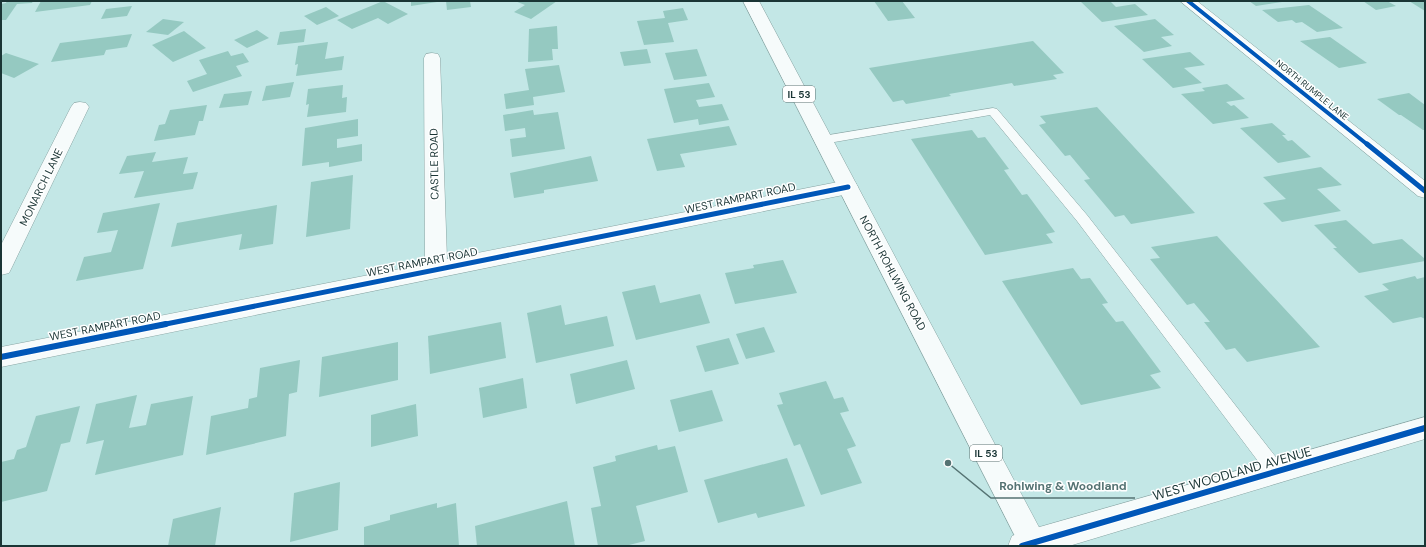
<svg xmlns="http://www.w3.org/2000/svg" width="1426" height="547" font-family="'DM Sans',sans-serif">
	<style>
		.building { fill: #95c9c1 }
		.lines { fill: none; stroke-linecap: round; stroke-linejoin: round }
		.service-casing { stroke: #88a4a3; stroke-width: 1 }
		.minor-casing { stroke: #88a4a3; stroke-width: 1 }
		.primary-casing { stroke: #88a4a3; stroke-width: 1 }
		.service { fill: #f6fbfb; fill-rule: evenodd }
		.minor { fill: #f6fbfb; fill-rule: evenodd }
		.primary { fill: #f6fbfb; fill-rule: evenodd }
		.cycleway-far2-casing { stroke: #fff; stroke-width: 6 }
		.cycleway-far1-casing { stroke: #fff; stroke-width: 8 }
		.cycleway-casing { stroke: #fff; stroke-width: 8 }
		.cycleway-far2 { stroke: #0057b8; stroke-width: 4 }
		.cycleway-far1 { stroke: #0057b8; stroke-width: 5 }
		.cycleway { stroke: #0057b8; stroke-width: 6 }
		.labels { text-anchor: middle; stroke-width: 3; stroke-linejoin: round; paint-order: stroke }
		.far-street-label { font-size: 9px; fill: #1a3535; stroke: #fff }
		.shield { fill: #fff; stroke: #5f7272; stroke-width: 1 }
		.shield-label { font-size: 10px; font-weight: bold; fill: #1a3535 }
		.street-label { font-size: 11px; fill: #1a3535; stroke: #fff }
		.near-street-label { font-size: 13px; fill: #1a3535; stroke: #fff }
		.leader { fill: none; stroke: #557373; stroke-width: 1.5 }
		.callout-dot { fill: #557373; stroke: #fff; stroke-width: 1.5 }
		.callout-label { font-size: 12px; text-anchor: middle; font-weight: bold; fill: #557373; stroke: #fff; stroke-width: 3; stroke-linejoin: round; paint-order: stroke }
	</style>
	<rect width="100%" height="100%" fill="#c3e7e6"/>
	<g class="building">
		<polygon points="7,1 33,1 32,3 17,4 6,20 1,20 1,4 6,3"/>
		<polygon points="41,1 92,1 90,5 35,12"/>
		<polygon points="383,1 408,14 388,24 378,18 352,29 337,20"/>
		<polygon points="411,1 437,1 437,2 411,6"/>
		<polygon points="446,1 470,1 471,7 447,10"/>
		<polygon points="515,1 557,1 531,19 514,12 525,5"/>
		<polygon points="874,1 902,1 915,18 888,21"/>
		<polygon points="1080,1 1110,1 1116,7 1135,4 1148,15 1102,22"/>
		<polygon points="1249,1 1280,1 1282,2 1256,6"/>
		<polygon points="1363,1 1387,1 1396,6 1376,10"/>
		<polygon points="1409,1 1425,1 1425,11"/>
		<polygon points="1309,5 1343,28 1317,32 1302,22 1296,23 1292,20 1278,22 1262,10"/>
		<polygon points="132,6 127,16 101,19 106,9"/>
		<polygon points="326,7 339,16 317,25 304,16"/>
		<polygon points="683,8 688,20 668,23 674,42 644,45 637,21 665,18 663,11"/>
		<polygon points="163,19 184,22 168,35 146,32"/>
		<polygon points="1155,19 1174,35 1161,37 1172,46 1144,52 1114,26"/>
		<polygon points="557,26 558,49 552,49 553,60 528,62 529,29"/>
		<polygon points="306,29 304,42 277,45 280,32"/>
		<polygon points="257,30 269,38 247,48 234,40"/>
		<polygon points="184,31 206,48 173,62 152,45"/>
		<polygon points="132,34 127,47 106,50 104,55 51,62 60,43"/>
		<polygon points="1330,37 1367,63 1339,68 1300,41"/>
		<polygon points="1033,41 1064,73 1053,75 1057,79 1014,86 1012,83 949,94 951,96 906,104 903,100 893,102 869,68"/>
		<polygon points="328,42 325,59 344,56 342,70 296,76 298,64 295,65 298,46"/>
		<polygon points="647,49 651,63 624,66 620,52"/>
		<polygon points="697,49 707,76 674,80 665,53"/>
		<polygon points="228,51 231,56 243,53 249,62 236,66 242,76 193,92 187,81 207,74 199,60"/>
		<polygon points="1190,52 1205,65 1184,68 1202,83 1173,88 1142,59"/>
		<polygon points="6,53 39,64 14,78 1,73 1,56"/>
		<polygon points="559,65 565,92 533,97 534,105 506,109 504,94 529,90 525,69"/>
		<polygon points="294,82 290,97 262,101 266,86"/>
		<polygon points="709,83 715,97 696,100 699,107 722,104 729,120 699,125 698,119 674,123 664,89"/>
		<polygon points="1227,84 1245,99 1226,102 1231,106 1234,105 1249,118 1213,124 1181,94 1205,91 1202,88"/>
		<polygon points="343,85 342,98 347,97 346,112 307,117 309,104 306,105 308,89"/>
		<polygon points="252,91 248,105 219,108 224,94"/>
		<polygon points="1409,93 1425,105 1425,130 1423,130 1401,115 1399,115 1377,99"/>
		<polygon points="207,105 203,121 199,121 195,135 154,141 159,125 165,124 170,110"/>
		<polygon points="1097,107 1195,213 1131,224 1124,215 1115,217 1084,180 1090,179 1070,155 1065,156 1039,125 1046,123 1040,116"/>
		<polygon points="533,110 534,115 558,112 565,149 512,157 510,139 526,137 525,128 505,131 503,115"/>
		<polygon points="358,119 358,136 337,139 337,148 362,144 362,161 329,167 329,162 302,166 305,128"/>
		<polygon points="1272,123 1286,135 1282,135 1288,141 1292,140 1311,157 1278,163 1240,128"/>
		<polygon points="729,126 737,145 680,154 685,167 657,171 647,139"/>
		<polygon points="972,130 978,138 985,137 1009,169 1004,170 1022,195 1027,194 1055,232 1046,234 1053,243 985,255 911,139"/>
		<polygon points="156,152 152,162 188,157 183,174 198,172 193,189 134,198 144,171 119,174 127,156"/>
		<polygon points="591,156 598,181 544,190 544,193 514,198 510,173"/>
		<polygon points="1321,167 1342,185 1317,189 1341,211 1282,222 1263,203 1286,199 1263,177"/>
		<polygon points="353,175 350,229 306,237 311,182"/>
		<polygon points="160,203 143,269 76,281 84,257 111,252 118,230 97,233 103,213"/>
		<polygon points="277,205 273,244 239,250 242,234 171,247 177,223"/>
		<polygon points="1346,220 1373,244 1402,239 1425,259 1425,261 1359,273 1333,248 1337,248 1314,225"/>
		<polygon points="1217,236 1320,347 1247,362 1235,348 1226,350 1204,322 1210,322 1194,303 1187,305 1150,259 1160,258 1151,247"/>
		<polygon points="783,260 797,293 735,304 725,273 754,268 753,265"/>
		<polygon points="1073,268 1081,279 1090,278 1108,303 1102,304 1116,322 1123,321 1161,372 1150,375 1161,388 1081,405 1002,281"/>
		<polygon points="1415,276 1417,279 1425,277 1425,319 1421,317 1393,323 1364,296 1389,290 1382,284"/>
		<polygon points="655,285 660,303 700,294 710,323 636,340 622,292"/>
		<polygon points="561,305 565,325 607,316 614,346 536,363 527,313"/>
		<polygon points="501,322 506,358 430,374 428,336"/>
		<polygon points="764,327 775,352 746,359 736,334"/>
		<polygon points="729,338 739,364 705,372 696,346"/>
		<polygon points="398,342 398,380 319,397 322,357"/>
		<polygon points="300,360 297,392 289,394 286,436 206,455 211,416 248,408 249,399 257,397 260,368"/>
		<polygon points="627,360 635,389 576,404 570,374"/>
		<polygon points="523,378 527,408 483,418 479,388"/>
		<polygon points="826,381 834,399 843,397 849,411 840,413 856,446 847,449 862,483 821,495 800,444 794,446 777,405 783,404 779,393"/>
		<polygon points="712,390 723,421 679,432 670,400"/>
		<polygon points="137,395 129,428 146,425 151,404 193,396 183,455 95,475 104,440 86,444 96,404"/>
		<polygon points="416,404 418,436 371,447 371,415"/>
		<polygon points="80,406 70,442 61,444 47,491 1,502 1,462 14,459 17,450 26,447 36,416"/>
		<polygon points="657,445 658,450 675,446 688,492 636,506 645,541 625,546 598,546 591,508 601,506 593,467 616,461 615,456"/>
		<polygon points="787,458 805,506 758,518 756,513 718,523 704,480"/>
		<polygon points="340,482 338,530 290,542 294,493"/>
		<polygon points="567,501 575,546 477,546 475,526"/>
		<polygon points="437,503 437,508 456,503 459,546 364,546 364,527 390,520 390,515"/>
		<polygon points="221,507 215,546 168,546 173,519"/>
	</g>
	<g class="lines">
		<defs>
			<polygon id="service" points="993,108 997,109 1087,215 1282,465 1285,471 1282,477 1276,479 1270,477 1077,221 990,115 823,144 817,140 823,136"/>
			<g id="minor">
				<polygon points="1180,1 1197,1 1425,181 1425,198 1418,196"/>
				<polygon points="432,53 438,54 440,58 447,259 848,180 855,182 858,187 855,192 848,194 1,367 1,347 425,264 424,58 426,54"/>
				<polygon points="80,102 86,103 89,107 12,267 9,273 1,275 1,245 71,107 74,103"/>
				<polygon points="1425,417 1425,439 1069,546 1008,546 1012,536 1022,532"/>
			</g>
			<polygon id="primary" points="743,1 759,1 1049,546 1020,546"/>
		</defs>
		<use href="#service" class="service-casing"/>
		<use href="#minor" class="minor-casing"/>
		<use href="#primary" class="primary-casing"/>
		<use href="#service" class="service"/>
		<use href="#minor" class="minor"/>
		<use href="#primary" class="primary"/>
		<defs>
			<polyline id="cycleway-far2" points="1188,1 1368,145"/>
			<g id="cycleway-far1">
				<polyline points="1367,144 1425,191"/>
				<polyline points="161,325 848,187"/>
			</g>
			<g id="cycleway">
				<polyline points="1,357 166,324"/>
				<polyline points="1022,546 1425,428"/>
			</g>
		</defs>
		<use href="#cycleway-far2" class="cycleway-far2-casing"/>
		<use href="#cycleway-far1" class="cycleway-far1-casing"/>
		<use href="#cycleway" class="cycleway-casing"/>
		<use href="#cycleway-far2" class="cycleway-far2"/>
		<use href="#cycleway-far1" class="cycleway-far1"/>
		<use href="#cycleway" class="cycleway"/>
	</g>
	<g class="labels">
		<g class="far-street-label">
			<text transform="translate(1312 90) rotate(39)" y="3">NORTH RUMPLE LANE</text>
		</g>
		<g class="shield">
			<rect x="783" y="86" width="32" height="16" rx="3"/>
			<rect x="970" y="445" width="32" height="16" rx="3"/>
		</g>
		<g class="shield-label">
			<text x="799" y="98">IL 53</text>
			<text x="986" y="457">IL 53</text>
		</g>
		<g class="street-label">
			<text transform="translate(434 164) rotate(-91)" y="4">CASTLE ROAD</text>
			<text transform="translate(41 187) rotate(-64)" y="4">MONARCH LANE</text>
			<text transform="translate(740 198) rotate(-12)" y="4">WEST RAMPART ROAD</text>
			<text transform="translate(422 262) rotate(-11)" y="4">WEST RAMPART ROAD</text>
			<text transform="translate(893 273) rotate(62)" y="4">NORTH ROHLWING ROAD</text>
			<text transform="translate(105 326) rotate(-11)" y="4">WEST RAMPART ROAD</text>
		</g>
		<g class="near-street-label">
			<text transform="translate(1232 473) rotate(-16)" y="5">WEST WOODLAND AVENUE</text>
		</g>
	</g>
	<path class="leader" d="M948 463L991 498H1135"/>
	<circle class="callout-dot" cx="948" cy="463" r="4"/>
	<g class="callout-label">
		<text x="1063" y="490">Rohlwing &amp; Woodland</text>
	</g>
	<rect width="1426" height="547" fill="none" stroke="#1a3535" stroke-width="4"/>
</svg>
